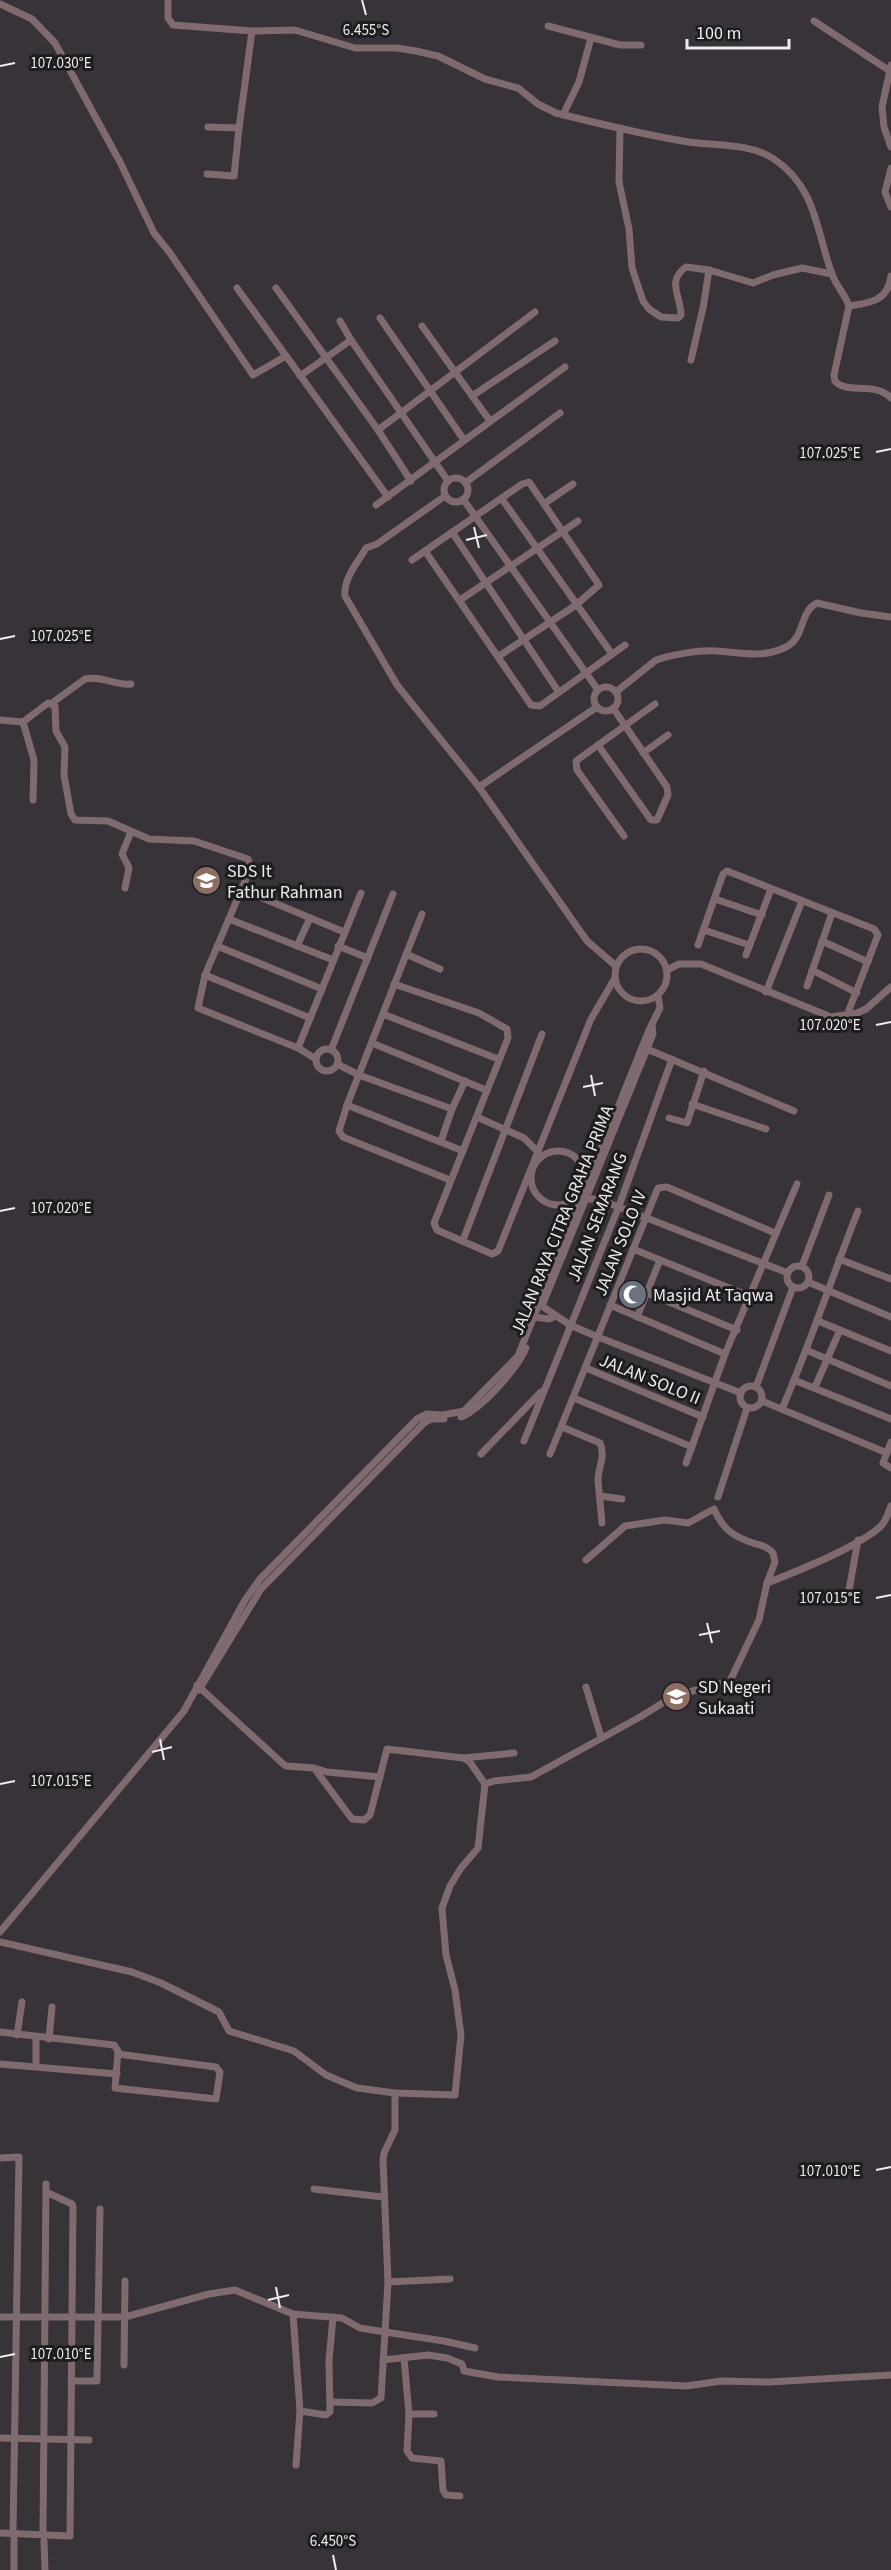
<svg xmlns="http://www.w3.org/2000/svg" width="891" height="2570" font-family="'Source Sans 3',sans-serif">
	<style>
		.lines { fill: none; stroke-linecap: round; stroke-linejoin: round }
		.street { stroke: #7f6a6f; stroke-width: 7 }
		.ticks { fill: none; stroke: #edebee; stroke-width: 2 }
		.labels { text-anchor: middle; stroke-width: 6; stroke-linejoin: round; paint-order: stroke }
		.poi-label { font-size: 18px; fill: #edebee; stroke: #1d1c1e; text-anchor: start }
		.street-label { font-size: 18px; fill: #edebee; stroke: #1d1c1e }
		.ticks-label { font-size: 15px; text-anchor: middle; fill: #edebee; stroke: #1d1c1e; stroke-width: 6; stroke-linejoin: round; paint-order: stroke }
	</style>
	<rect width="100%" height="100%" fill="#373338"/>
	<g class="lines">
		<g class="street">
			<path d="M168 0V18L173 25 252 31 295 30 355 48H397L416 51 438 56 485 79 518 88 538 104 556 113C600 124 644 135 689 142 715 146 751 143 774 159 817 188 816 231 832 274 836 286 845 294 849 306L834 375 835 381C847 395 875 381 891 398"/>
			<polyline points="0,4 32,19 55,43 120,162 154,233 170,253 253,375 286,356"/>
			<polyline points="814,21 890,71"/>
			<polyline points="548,26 620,45 641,45"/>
			<polyline points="891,65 882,107 884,127 891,147"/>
			<polyline points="563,115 579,82 591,38"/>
			<polyline points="208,127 239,128 252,31"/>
			<path d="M620 128 619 182 629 229 632 268 643 301 649 309 661 317 678 318 681 315C681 296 666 281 686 267L709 270 753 283 773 275 802 268 832 274"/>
			<polyline points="891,168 885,192 891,207"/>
			<polyline points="207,174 234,176 239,128"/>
			<polyline points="237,288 388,497"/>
			<polyline points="276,288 378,430 411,481"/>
			<path d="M849 306C870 303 888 301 891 276"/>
			<polyline points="380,318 464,440"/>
			<polyline points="340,321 351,340 448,481"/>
			<polyline points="422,326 490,421"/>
			<polyline points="691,360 703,308 709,270"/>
			<polyline points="300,376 351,340"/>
			<polyline points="472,396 555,341"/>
			<polyline points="378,430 535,312"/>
			<circle cx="456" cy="490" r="12"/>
			<polyline points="465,483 560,413"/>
			<path d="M445 496 377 544 366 548C358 562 343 579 345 596L397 685 479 787 587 941 616 966"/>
			<polyline points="463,499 598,690"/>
			<polyline points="502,499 612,654"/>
			<polyline points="545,503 573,484"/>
			<polyline points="376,505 565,367"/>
			<polyline points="452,532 558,691"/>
			<polyline points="425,551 531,705 540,706 625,645"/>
			<polyline points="412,560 522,484 529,482 599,585 576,605 499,656"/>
			<polyline points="460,600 578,521"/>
			<circle cx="606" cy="699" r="12"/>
			<path d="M616 692 656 660C674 654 698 650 716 651 740 652 762 659 786 647 805 638 799 612 817 603L861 613 891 617"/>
			<path d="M52 703 85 679C101 675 115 686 131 684"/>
			<polyline points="0,720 23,722 48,703 55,706 56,731 65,747 64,775 71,814 75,820 108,821 149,839 194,841 248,859 251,867 205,975 198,1008 298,1048 316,1059"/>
			<polyline points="23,722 34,760 33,800"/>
			<polyline points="598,745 651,820 657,820 668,795 667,787 613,708"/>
			<polyline points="643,753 668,735"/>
			<polyline points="479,787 597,707"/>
			<polyline points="624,836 577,770 576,761 655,704"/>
			<polyline points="125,888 129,868 122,854 131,832"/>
			<polyline points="241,889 344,932"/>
			<polyline points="715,899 762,915"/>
			<polyline points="422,914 347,1105 339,1131 343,1137 450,1180"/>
			<polyline points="229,919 333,960"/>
			<polyline points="704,930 749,945"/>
			<polyline points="822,941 868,962"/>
			<polyline points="698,945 723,874 727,871 874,929 878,935 849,1010"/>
			<polyline points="217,946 322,989"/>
			<polyline points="297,946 310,918"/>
			<polyline points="338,946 368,958"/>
			<circle cx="641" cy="975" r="26"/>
			<polyline points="406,954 440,969"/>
			<polyline points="746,955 771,889"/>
			<polyline points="667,970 679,964 701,964 831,1017 857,1013 866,1009 891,987"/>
			<polyline points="812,970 857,993"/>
			<polyline points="205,975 310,1018"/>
			<polyline points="394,984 479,1013 507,1029 508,1038 434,1223 437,1230 492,1254 498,1251 591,1019 615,978"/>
			<polyline points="807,986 832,913"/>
			<polyline points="766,992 802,901"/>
			<polyline points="383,1014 498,1059"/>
			<polyline points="372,1043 486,1090"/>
			<polyline points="298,1048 361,893"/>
			<polyline points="647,1049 794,1111"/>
			<circle cx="327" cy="1060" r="11"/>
			<polyline points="331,1050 393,894"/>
			<polyline points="337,1064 359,1075 452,1109"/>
			<polyline points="692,1104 766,1129"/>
			<polyline points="347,1105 463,1151"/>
			<polyline points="477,1117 524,1138 537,1151"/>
			<polyline points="669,1118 687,1123 704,1071"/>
			<polyline points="441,1141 452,1109 465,1081"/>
			<circle cx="558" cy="1178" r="27"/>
			<polyline points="583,1199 598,1199 788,1273"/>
			<polyline points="463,1240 542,1034"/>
			<polyline points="633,1249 749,1296"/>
			<polyline points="839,1259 891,1279"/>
			<polyline points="802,1266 829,1195"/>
			<circle cx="798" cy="1277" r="11"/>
			<polyline points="808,1282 891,1317"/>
			<polyline points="647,1293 737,1330"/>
			<polyline points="539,1304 570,1325 598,1337 741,1393"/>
			<polyline points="610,1305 725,1354"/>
			<polyline points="542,1306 647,1049 653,1034 652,1025"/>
			<polyline points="534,1317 549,1319 555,1316"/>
			<polyline points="637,1317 660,1260"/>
			<polyline points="818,1321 891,1351"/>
			<polyline points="806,1350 891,1386"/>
			<polyline points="586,1368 703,1417"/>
			<polyline points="794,1380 891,1419"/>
			<circle cx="751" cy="1397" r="11"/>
			<polyline points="756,1387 793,1287"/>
			<polyline points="815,1387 840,1330"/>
			<polyline points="574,1398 692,1447"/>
			<polyline points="762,1401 887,1453"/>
			<path d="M782 1409C810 1344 832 1277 858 1211"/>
			<path d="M461 1417C481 1409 518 1368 526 1348"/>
			<path d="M562 1427 600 1443C606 1457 598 1467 598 1480 599 1494 601 1509 602 1523"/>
			<polyline points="524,1441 619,1206 672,1059"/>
			<polyline points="891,1442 883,1463 891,1468"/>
			<polyline points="481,1454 541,1392"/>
			<polyline points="550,1454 658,1188 667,1187 775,1233"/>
			<polyline points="686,1463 725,1354 797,1184"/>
			<polyline points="600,1496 622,1499"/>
			<polyline points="718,1497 747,1408"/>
			<path d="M586 1560 625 1526 665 1520 688 1523 714 1509C723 1530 734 1537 756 1544 763 1546 768 1547 773 1553L775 1562 767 1583"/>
			<polyline points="848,1596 858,1540"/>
			<polyline points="586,1687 601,1737"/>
			<polyline points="199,1690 261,1589 424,1423 431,1419 444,1419"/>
			<polyline points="463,1758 514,1753"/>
			<polyline points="314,1768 327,1772 380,1777"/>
			<path d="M485 1784 494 1781 531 1777 640 1717 674 1696 730 1681 759 1620 767 1583C798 1571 856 1548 880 1527 886 1522 888 1513 891 1506"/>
			<polyline points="0,1932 184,1711 245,1600 260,1579 417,1419 427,1414 443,1415 464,1411 518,1356 649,1030 660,1008 658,996"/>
			<polyline points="0,1942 132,1972 161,1983 219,2012 229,2031 294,2051 326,2075 357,2088 395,2093 455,2095 461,2035 455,1990 446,1955 442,1908 450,1886 461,1868 478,1848 485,1784 469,1761 463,1758 387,1749 370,1815 364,1820 352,1819 314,1768 286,1766 282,1763 197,1685"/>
			<polyline points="0,2032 114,2045 118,2051 115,2088 216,2099 220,2072 216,2067 118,2054"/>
			<polyline points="17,2035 22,2002"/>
			<polyline points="49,2039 52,2007"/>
			<polyline points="0,2064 117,2074"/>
			<polyline points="36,2066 36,2037"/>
			<polyline points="0,2158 19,2157 13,2533"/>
			<polyline points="314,2189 383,2197"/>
			<polyline points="388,2282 450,2279"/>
			<polyline points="293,2314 300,2411 296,2465"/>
			<polyline points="0,2317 125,2317 209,2294 235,2290 293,2314 342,2318 360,2328 385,2332 388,2282 383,2160 384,2153 395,2130 395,2093"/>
			<polyline points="404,2358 409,2414 407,2451 412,2458 441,2461 443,2490 446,2495 460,2496"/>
			<polyline points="383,2360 428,2355 447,2358 462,2364 464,2371 498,2377 686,2386 722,2381 769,2382 891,2375"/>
			<polyline points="124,2365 125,2281"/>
			<polyline points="71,2381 97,2381 100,2209"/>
			<polyline points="331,2402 372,2403 381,2398 385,2332 444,2341 475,2348"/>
			<polyline points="300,2411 326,2415 330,2412 329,2361 333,2317"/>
			<polyline points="409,2414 434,2414"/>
			<polyline points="0,2438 89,2440"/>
			<polyline points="0,2533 70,2536 73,2207 72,2204 46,2192"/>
			<polyline points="43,2535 46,2184"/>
			<polyline points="44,2541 45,2570"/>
			<polyline points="14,2570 14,2539"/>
		</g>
	</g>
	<path class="ticks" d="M362 0 366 15M0 66 15 63M876 452 891 449M474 527 479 548M466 540 487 535M0 639 15 636M876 1025 891 1022M591 1075 595 1096M583 1087 603 1083M0 1211 15 1208M876 1598 891 1595M707 1623 712 1643M699 1635 720 1631M160 1739 164 1760M152 1752 172 1747M0 1784 15 1781M876 2170 891 2167M276 2287 280 2308M268 2300 289 2295M0 2357 15 2354M333 2555 336 2570"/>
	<defs>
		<symbol id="school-disc" viewBox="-11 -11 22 22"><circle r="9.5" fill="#8d6e63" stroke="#1d1c1e"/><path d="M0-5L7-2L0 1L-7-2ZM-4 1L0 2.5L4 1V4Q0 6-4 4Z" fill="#fff"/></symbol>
		<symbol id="mosque-disc" viewBox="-11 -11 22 22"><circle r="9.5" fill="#6b7280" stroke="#1d1c1e"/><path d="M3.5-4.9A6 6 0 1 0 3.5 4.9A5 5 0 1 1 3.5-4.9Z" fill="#fff"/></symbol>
	</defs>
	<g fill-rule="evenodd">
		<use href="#school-disc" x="190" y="864" width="33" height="33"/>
		<use href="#mosque-disc" x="616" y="1278" width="33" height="33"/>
		<use href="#school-disc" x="660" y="1680" width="33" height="33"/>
	</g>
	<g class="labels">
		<g class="poi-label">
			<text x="227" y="877">SDS It<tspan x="227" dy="21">Fathur Rahman</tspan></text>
			<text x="653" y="1301">Masjid At Taqwa</text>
			<text x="698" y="1693">SD Negeri<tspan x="698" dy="21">Sukaati</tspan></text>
		</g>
		<g class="street-label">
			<text transform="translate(597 1217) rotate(-69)" y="6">JALAN SEMARANG</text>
			<text transform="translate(562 1220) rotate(-68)" y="6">JALAN RAYA CITRA GRAHA PRIMA</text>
			<text transform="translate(620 1243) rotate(-68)" y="6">JALAN SOLO IV</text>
			<text transform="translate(650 1379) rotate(22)" y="6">JALAN SOLO II</text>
		</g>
	</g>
	<g class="ticks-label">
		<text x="366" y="35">6.455°S</text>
		<text x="61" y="68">107.030°E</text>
		<text x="830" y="458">107.025°E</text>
		<text x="61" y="641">107.025°E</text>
		<text x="830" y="1030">107.020°E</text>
		<text x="61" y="1213">107.020°E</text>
		<text x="830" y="1603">107.015°E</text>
		<text x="61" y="1786">107.015°E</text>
		<text x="830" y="2176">107.010°E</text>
		<text x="61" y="2359">107.010°E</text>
		<text x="333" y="2546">6.450°S</text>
	</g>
	<path d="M687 39v9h102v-9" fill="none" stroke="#edebee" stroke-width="3"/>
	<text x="696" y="39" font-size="18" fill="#edebee" stroke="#1d1c1e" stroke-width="4.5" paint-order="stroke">100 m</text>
</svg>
